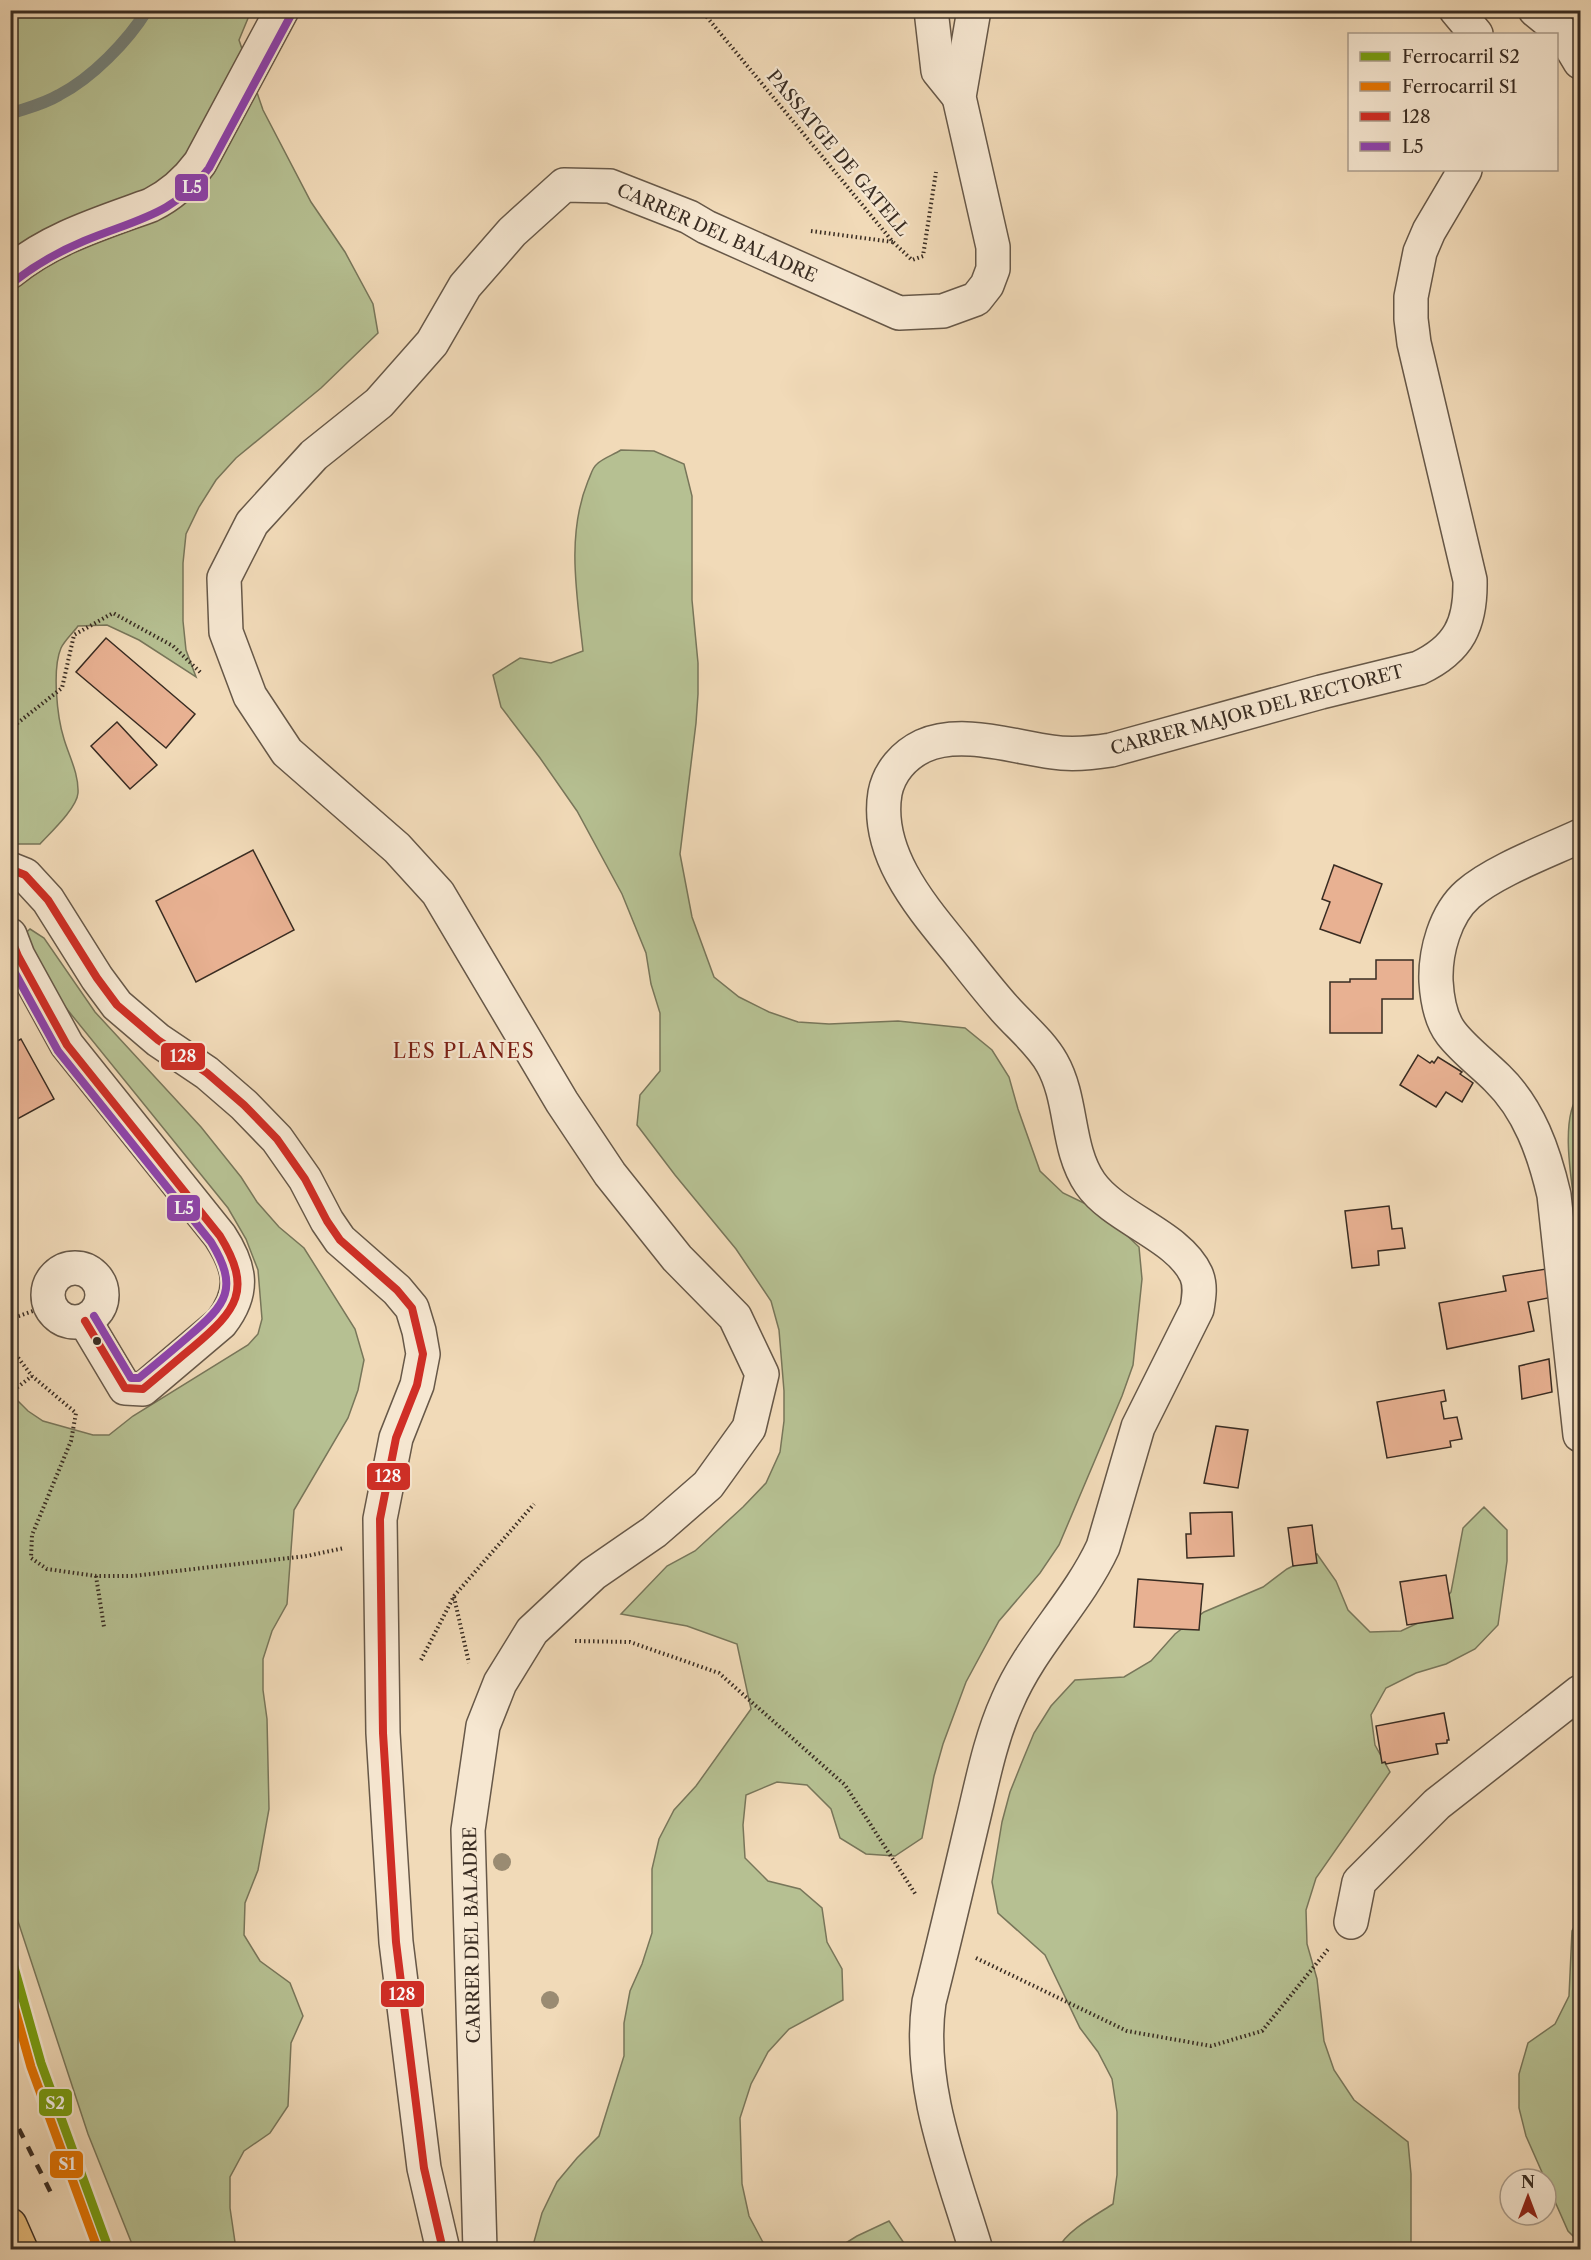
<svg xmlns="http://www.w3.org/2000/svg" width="1591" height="2260" font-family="'Libre Caslon Text',serif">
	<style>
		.green { fill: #b6c092; stroke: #78765a; stroke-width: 1.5 }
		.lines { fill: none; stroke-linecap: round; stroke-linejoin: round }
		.stream { stroke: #74817a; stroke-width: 12 }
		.building { fill: #e8b192; stroke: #392c22; stroke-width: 1.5 }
		.minor-casing { stroke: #675848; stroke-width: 36 }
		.major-casing { stroke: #392c22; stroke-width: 36 }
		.path { stroke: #392c22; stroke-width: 4; stroke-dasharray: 1.5 3; stroke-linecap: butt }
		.minor { stroke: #f6e7d1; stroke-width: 33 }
		.major { stroke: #e8bd7c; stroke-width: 33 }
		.rail { stroke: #392c22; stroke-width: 4.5; stroke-dasharray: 10 10; stroke-linecap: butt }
		.bus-1-casing { stroke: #f6e7d1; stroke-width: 12 }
		.bus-2-casing { stroke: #f6e7d1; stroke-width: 12 }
		.bus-1 { stroke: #d02e26; stroke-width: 8 }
		.bus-2 { stroke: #8e44ad; stroke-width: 8 }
		.rail-1-casing { stroke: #f6e7d1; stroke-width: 14 }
		.rail-2-casing { stroke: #f6e7d1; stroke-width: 14 }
		.rail-1 { stroke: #789e10; stroke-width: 9 }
		.rail-2 { stroke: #e67502; stroke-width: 9 }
		.tree { fill: #9a8b72 }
		.bus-dot { fill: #392c22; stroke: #f6e7d1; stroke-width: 2 }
		.labels { text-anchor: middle; stroke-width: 4.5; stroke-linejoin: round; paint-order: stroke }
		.street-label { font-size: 18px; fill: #392c22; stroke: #f6e7d1 }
		.neighbourhood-label { font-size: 20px; letter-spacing: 1.5px; fill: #7a1f14; stroke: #f6e7d1 }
		.line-badge { stroke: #f6e7d1; stroke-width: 2 }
		.badge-label { font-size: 16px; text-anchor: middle; font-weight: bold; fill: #fff }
	</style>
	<rect width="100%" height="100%" fill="#f1dab8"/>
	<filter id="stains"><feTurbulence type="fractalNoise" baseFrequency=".00333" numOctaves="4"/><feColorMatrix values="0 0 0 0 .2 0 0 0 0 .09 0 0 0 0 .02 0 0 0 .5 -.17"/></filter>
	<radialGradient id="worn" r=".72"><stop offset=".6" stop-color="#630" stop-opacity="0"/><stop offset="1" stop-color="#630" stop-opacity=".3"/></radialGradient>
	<g class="green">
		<path d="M10 11H251L239 40 263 110 311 202 345 252 373 304 378 333 321 388 236 458 216 480 199 507 186 534 183 563V621L186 650 196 677 139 640 107 625 78 626C73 633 65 640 61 648 52 669 57 717 64 739 69 756 79 774 78 793 77 808 50 833 40 844H10Z"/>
		<path d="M621 450 654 451 684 464 692 496V600L698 663V694L696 723 680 854 692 917 714 977 739 997 769 1012 798 1022 829 1024 898 1021 965 1028 992 1050 1009 1077 1018 1109 1040 1171 1063 1193 1090 1206 1116 1225 1139 1247 1142 1279 1133 1365 1122 1396 1059 1545 1040 1573 999 1621 966 1682 943 1744 934 1776 922 1838 895 1856 866 1854 840 1838 831 1809 807 1785 777 1782 746 1795 743 1825 745 1858 768 1881 800 1889 822 1908 827 1942 842 1969 843 2000 789 2029 768 2052 751 2084 740 2118 742 2184 749 2216 766 2248 769 2249H532L542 2213 557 2182 577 2158 599 2136 624 2056V2023L630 1991 642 1964 652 1933V1869L659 1839 674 1810 696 1786 751 1709 737 1644 687 1626 621 1614 667 1566 695 1551 743 1507 766 1483 780 1452 784 1421V1391L779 1330 771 1301 736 1249 675 1175 637 1125 640 1095 660 1071V1013L651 984 646 953 622 894 577 811 540 758 501 707 493 675 520 658 551 663 583 651C577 595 566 535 588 481 591 475 592 468 597 464 603 458 613 455 621 450Z"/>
		<polygon points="30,929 44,938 95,1012 201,1127 241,1177 257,1202 279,1227 304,1248 355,1329 364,1360 358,1390 348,1418 294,1510 287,1604 272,1631 263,1659 263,1690 267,1719 269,1809 258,1870 245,1903 244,1935 260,1961 290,1983 303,2016 291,2043 288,2106 270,2133 244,2151 230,2177 230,2208 236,2249 134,2249 88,2134 11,1900 10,1393 28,1411 43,1421 93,1435 109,1435 133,1416 248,1345 258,1334 262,1319 258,1270 246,1239 228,1208 62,1003 18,940"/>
		<path d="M1580 1094V1290C1577 1267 1579 1244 1577 1221 1573 1190 1558 1116 1580 1094Z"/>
		<path d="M1484 1507 1507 1530V1561L1498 1625 1475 1649 1446 1664 1416 1673 1386 1688 1371 1715 1375 1745 1390 1772 1316 1878 1306 1910 1307 1944 1317 1979 1324 2041 1334 2070 1354 2100 1408 2142 1411 2174V2249H1058C1066 2231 1096 2215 1113 2204L1117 2175V2112L1112 2079 1098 2052 1080 2028 1045 1955 998 1913 992 1882 1002 1822 1010 1792 1022 1762 1034 1733 1051 1706 1075 1680 1124 1677 1151 1661 1175 1634 1204 1612 1263 1587 1287 1569 1317 1554 1336 1581 1348 1610 1370 1632 1401 1631 1431 1617 1451 1592 1463 1528Z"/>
		<polygon points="1580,1916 1580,2243 1568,2231 1526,2136 1519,2108 1519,2074 1528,2043 1555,2024 1569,1996 1572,1931"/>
		<polygon points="889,2221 908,2249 836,2249 857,2236"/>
	</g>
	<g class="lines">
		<path class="stream" d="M10 114C27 108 44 104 59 95 92 78 128 41 147 10"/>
	</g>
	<g class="building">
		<polygon points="106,638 195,714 166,748 76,672"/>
		<polygon points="117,722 157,765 130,789 91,746"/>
		<polygon points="253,850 294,930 196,982 156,901"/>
		<polygon points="1334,865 1382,884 1360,943 1320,929 1330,902 1322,899"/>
		<polygon points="1376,960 1413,960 1413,999 1382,999 1382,1033 1330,1033 1330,982 1350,982 1350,979 1376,979"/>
		<polygon points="21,1039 54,1099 10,1123 10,1045"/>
		<polygon points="1418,1055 1430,1063 1432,1061 1434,1063 1438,1057 1462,1072 1460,1074 1473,1083 1462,1102 1446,1092 1436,1107 1400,1085"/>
		<polygon points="1389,1206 1392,1229 1402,1228 1405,1248 1378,1251 1379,1265 1352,1268 1345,1211"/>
		<polygon points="1546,1269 1548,1298 1528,1302 1534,1331 1447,1349 1439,1303 1506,1291 1503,1276"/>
		<polygon points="1549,1359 1552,1392 1522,1399 1519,1366"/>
		<polygon points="1444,1390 1446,1401 1441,1402 1444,1419 1457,1417 1462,1439 1450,1441 1451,1447 1387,1458 1377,1402"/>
		<polygon points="1216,1426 1248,1430 1238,1488 1204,1483"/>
		<polygon points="1232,1512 1234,1556 1187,1558 1186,1534 1191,1534 1190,1513"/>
		<polygon points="1312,1525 1317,1563 1293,1566 1288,1528"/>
		<polygon points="1446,1575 1453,1618 1407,1625 1400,1582"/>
		<polygon points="1138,1579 1203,1584 1199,1630 1134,1627"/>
		<polygon points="1444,1713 1449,1740 1447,1740 1447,1743 1436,1744 1438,1754 1386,1764 1385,1762 1382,1763 1376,1726"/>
	</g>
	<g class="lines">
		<defs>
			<g id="minor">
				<polyline points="931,10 938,71 959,97"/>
				<polyline points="1456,10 1476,34"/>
				<polyline points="1535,10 1562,32 1580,62"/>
				<path d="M10 272C51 238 102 223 151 205 171 195 186 182 200 163L282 10"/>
				<path d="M1580 836C1548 851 1494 871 1468 894 1445 914 1435 952 1436 981 1437 998 1441 1020 1451 1033 1464 1050 1482 1063 1497 1078 1529 1109 1544 1152 1554 1195L1580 1435"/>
				<polyline points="10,869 25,875 48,900 97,978 117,1005 158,1040 207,1073 244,1105 277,1139 305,1179 327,1221 340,1240 397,1290 412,1308 419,1331 423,1354 417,1385 396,1438 380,1519 383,1733 396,1942 424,2168 443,2250"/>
				<path d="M10 935 18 956 67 1045 220 1236C241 1268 245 1292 221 1323L143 1389 125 1388 85 1321"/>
				<circle cx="75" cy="1295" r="27"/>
				<polyline points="1351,1922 1359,1882 1437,1804 1580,1692"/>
				<polyline points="480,2250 468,1830 483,1726 500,1683 532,1631 593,1574 654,1532 708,1485 749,1428 762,1374 735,1317 677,1258 610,1174 562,1102 438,893 397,848 287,752 250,696 226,632 224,578 252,523 314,455 379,403 432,343 465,286 512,232 564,185 610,186 689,217 706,227 899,313 943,311 976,299 987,285 993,269 993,247 959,97 974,10"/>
				<path d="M976 2250C952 2170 917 2086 929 2002 944 1943 958 1883 972 1824 982 1783 990 1740 1007 1702 1031 1645 1077 1603 1103 1547L1138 1427 1197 1309C1199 1297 1201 1285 1196 1274 1178 1235 1115 1219 1090 1183 1066 1148 1073 1100 1052 1063 1041 1043 1020 1026 1005 1009 988 990 972 969 956 949 921 906 875 853 885 793 889 772 904 755 923 746 961 729 1014 747 1052 752 1072 755 1092 753 1111 750L1321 692 1419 668C1459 649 1471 624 1470 580L1414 343 1411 319V297L1420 252 1429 231 1465 170"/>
			</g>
			<polyline id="major" points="10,2225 21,2250"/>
		</defs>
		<use href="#minor" class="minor-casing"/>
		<use href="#major" class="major-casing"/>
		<g class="path">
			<polyline points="701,10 893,242 912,260 923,256 936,172"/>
			<polyline points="811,231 893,242"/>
			<polyline points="10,729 62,688 74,635 113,613 173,646 201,673"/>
			<polyline points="10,1319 50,1305"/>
			<polyline points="10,1347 32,1376 76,1413 71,1441 32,1535 31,1558 47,1569 96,1576 133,1576 307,1556 344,1548"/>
			<polyline points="10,1393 32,1376"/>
			<polyline points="96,1576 104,1627"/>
			<polyline points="454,1597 469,1663"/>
			<polyline points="575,1641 630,1642 719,1673 845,1785 916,1895"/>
			<polyline points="421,1660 454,1596 534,1504"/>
			<polyline points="976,1958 1127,2031 1211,2046 1262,2031 1329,1948"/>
		</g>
		<use href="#minor" class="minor"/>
		<use href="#major" class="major"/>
		<polyline class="rail" points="10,2111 51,2193"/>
		<defs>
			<g id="bus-1">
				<polyline points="10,869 25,875 48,900 97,978 117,1005 158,1040 207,1073 244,1105 277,1139 305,1179 327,1221 340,1240 397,1290 412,1308 423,1354 417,1385 396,1438 380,1519 383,1733 396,1942 424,2168 443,2250"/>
				<path d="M10 936 18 956 67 1045 220 1236C253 1290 237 1310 193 1347 176 1361 160 1375 143 1389L125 1388 85 1321"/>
			</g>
			<g id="bus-2">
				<path d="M16 280C37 264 60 251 84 241 134 220 175 215 209 168L291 15"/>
				<path d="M10 964 58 1051 211 1242C239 1288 227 1304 189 1336 173 1350 156 1364 139 1378H131L94 1316"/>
			</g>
		</defs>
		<use href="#bus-1" class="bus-1-casing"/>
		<use href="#bus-2" class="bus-2-casing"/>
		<use href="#bus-1" class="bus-1"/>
		<use href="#bus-2" class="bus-2"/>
		<defs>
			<polyline id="rail-1" points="10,1953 41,2063 109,2250"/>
			<polyline id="rail-2" points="10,1992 31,2067 98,2250"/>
		</defs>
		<use href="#rail-1" class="rail-1-casing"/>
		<use href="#rail-2" class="rail-2-casing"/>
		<use href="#rail-1" class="rail-1"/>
		<use href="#rail-2" class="rail-2"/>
	</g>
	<g class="tree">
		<circle cx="502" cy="1862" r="9"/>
		<circle cx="550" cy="2000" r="9"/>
	</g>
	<circle class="bus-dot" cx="97" cy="1341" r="5"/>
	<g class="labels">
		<g class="street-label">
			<text transform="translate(838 153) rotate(50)" y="6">PASSATGE DE GATELL</text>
			<text transform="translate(717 233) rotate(24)" y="6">CARRER DEL BALADRE</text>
			<text transform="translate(1257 710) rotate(-15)" y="6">CARRER MAJOR DEL RECTORET</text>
			<text transform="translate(472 1935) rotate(-91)" y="6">CARRER DEL BALADRE</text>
		</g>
		<g class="neighbourhood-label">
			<text x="464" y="1058">LES PLANES</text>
		</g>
	</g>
	<g class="line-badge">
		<rect x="174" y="173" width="35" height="29" rx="6" fill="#8e44ad"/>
		<rect x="160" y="1042" width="46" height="29" rx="6" fill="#d02e26"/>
		<rect x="166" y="1194" width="35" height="28" rx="6" fill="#8e44ad"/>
		<rect x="366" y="1462" width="45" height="29" rx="6" fill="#d02e26"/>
		<rect x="380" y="1980" width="45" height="28" rx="6" fill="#d02e26"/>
		<rect x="38" y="2088" width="35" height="29" rx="6" fill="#789e10"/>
		<rect x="49" y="2150" width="35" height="29" rx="6" fill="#e67502"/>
	</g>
	<g class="badge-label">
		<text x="192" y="193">L5</text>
		<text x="183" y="1062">128</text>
		<text x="184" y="1214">L5</text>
		<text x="388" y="1482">128</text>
		<text x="402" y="2000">128</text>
		<text x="55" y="2109">S2</text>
		<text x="67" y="2170">S1</text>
	</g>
	<rect width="1591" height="2260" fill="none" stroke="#f1dab8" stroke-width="36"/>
	<rect x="12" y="12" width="1567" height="2236" fill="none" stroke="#392c22" stroke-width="3"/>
	<rect x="18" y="18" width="1555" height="2224" fill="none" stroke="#392c22" stroke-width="1.5"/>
	<rect x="1348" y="33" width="210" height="138" fill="#f6e7d1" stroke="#aa9c8b" stroke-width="1.5"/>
	<rect x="1360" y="52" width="30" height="9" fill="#789e10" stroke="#aa9c8b" stroke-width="1.5"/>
	<text x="1402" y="63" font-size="18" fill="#392c22">Ferrocarril S2</text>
	<rect x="1360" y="82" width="30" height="9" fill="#e67502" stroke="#aa9c8b" stroke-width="1.5"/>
	<text x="1402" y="93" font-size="18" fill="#392c22">Ferrocarril S1</text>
	<rect x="1360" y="112" width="30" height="9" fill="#d02e26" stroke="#aa9c8b" stroke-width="1.5"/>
	<text x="1402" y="123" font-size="18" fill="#392c22">128</text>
	<rect x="1360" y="142" width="30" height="9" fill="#8e44ad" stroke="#aa9c8b" stroke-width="1.5"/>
	<text x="1402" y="153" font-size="18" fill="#392c22">L5</text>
	<g transform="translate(1528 2197)"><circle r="28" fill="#f6e7d1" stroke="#aa9c8b" stroke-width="1.5"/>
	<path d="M0-4.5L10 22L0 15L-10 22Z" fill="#8f2418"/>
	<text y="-9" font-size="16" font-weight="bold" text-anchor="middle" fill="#392c22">N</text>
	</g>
	<rect width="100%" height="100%" filter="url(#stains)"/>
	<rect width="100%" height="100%" fill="url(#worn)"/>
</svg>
